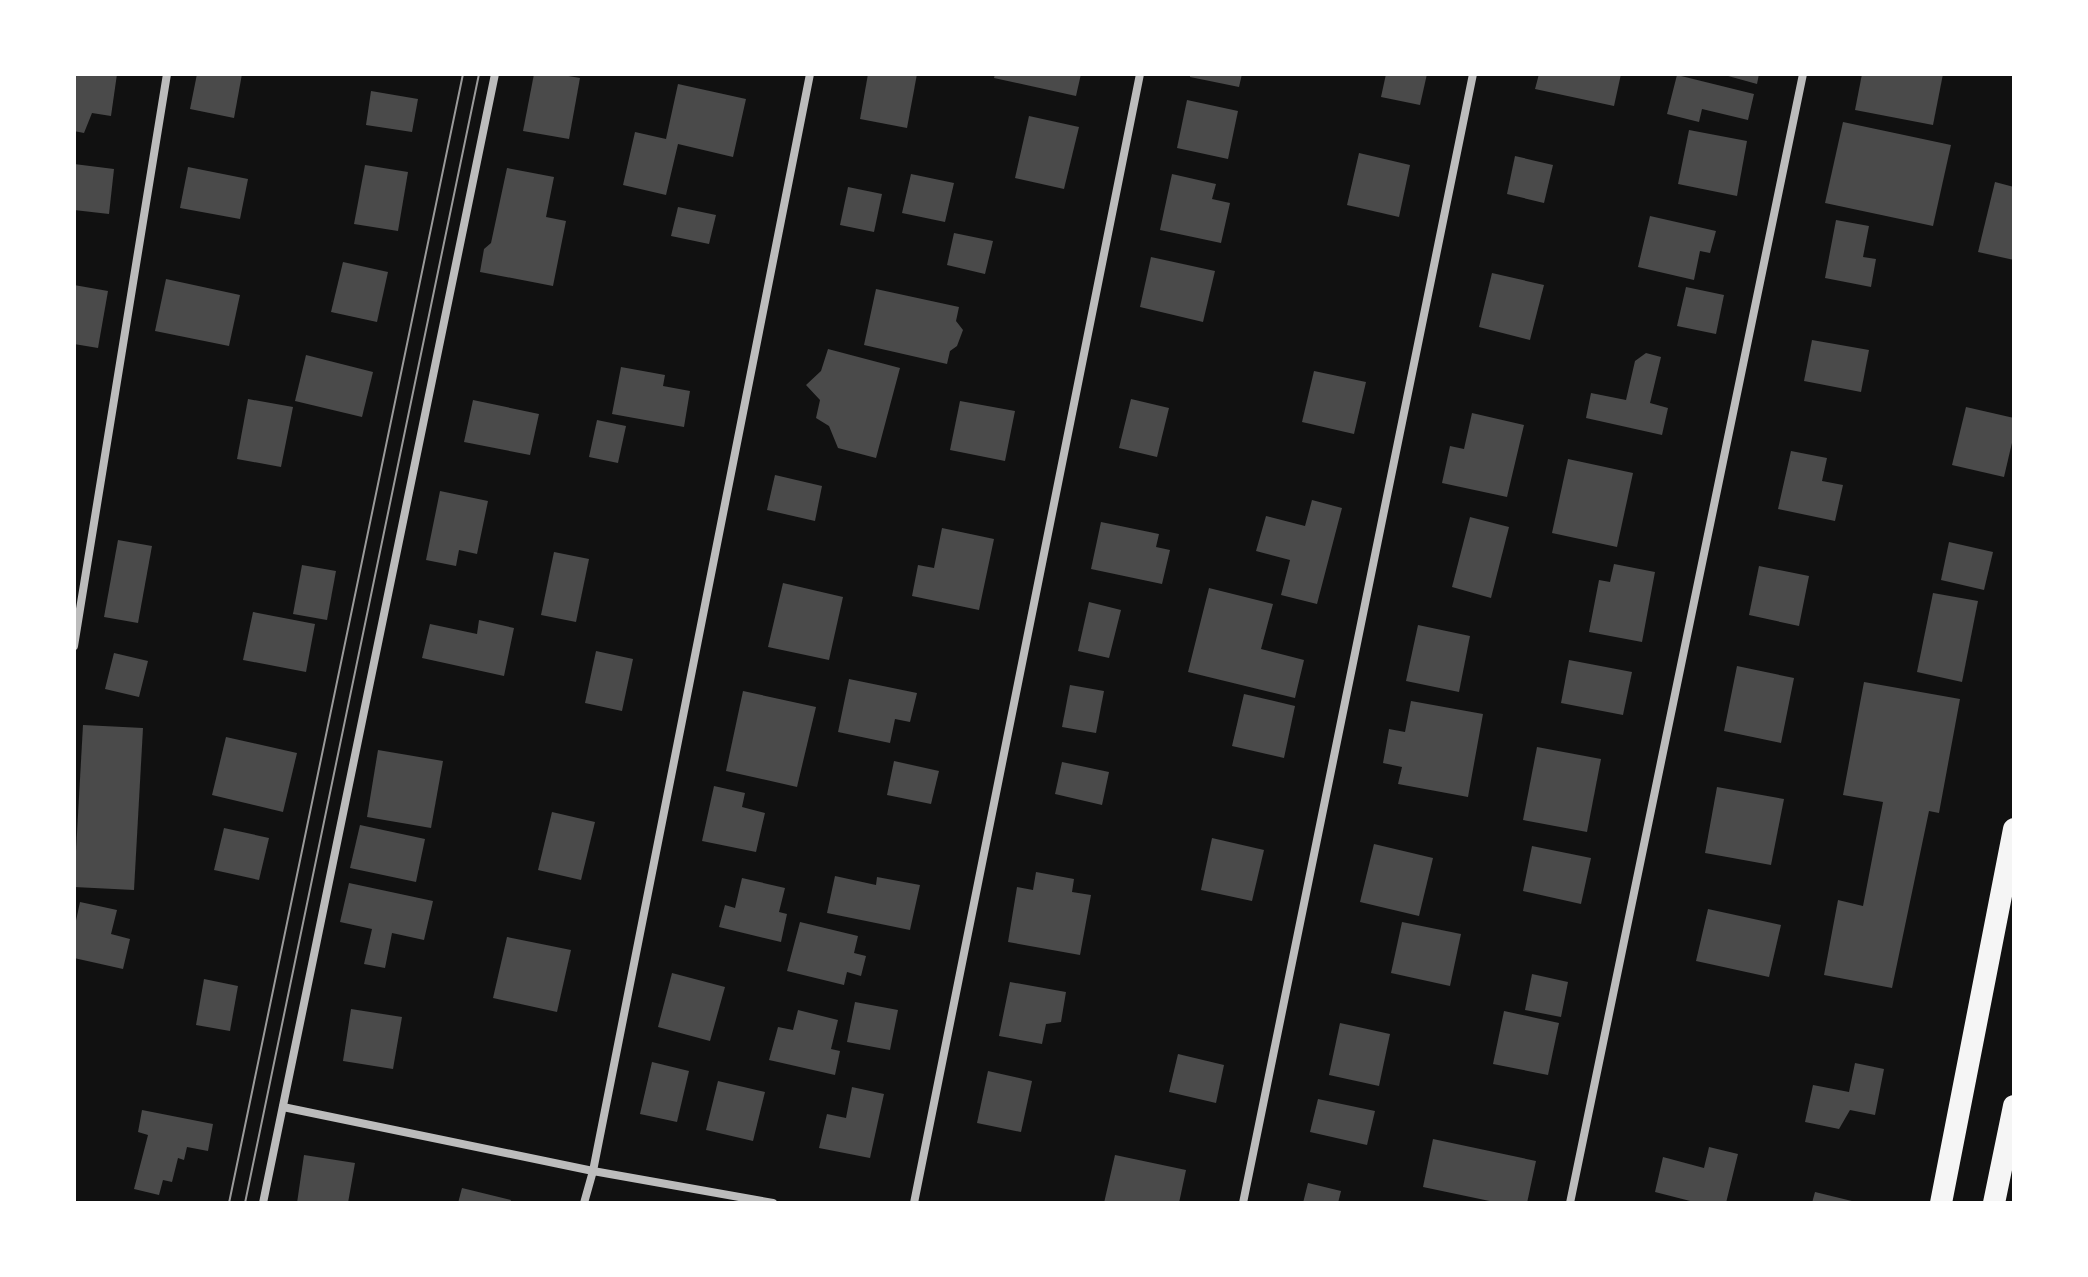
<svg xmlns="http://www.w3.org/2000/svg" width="2088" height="1277" font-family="'Crimson Pro',serif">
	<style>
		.building { fill: #4a4a4a }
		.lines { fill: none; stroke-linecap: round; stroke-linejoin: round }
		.minor { stroke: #bcbcbc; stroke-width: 8 }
		.trunk { stroke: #f5f5f5; stroke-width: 22 }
		.tram { stroke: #9a9a9a; stroke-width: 2 }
	</style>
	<rect width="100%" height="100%" fill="#111"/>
	<g class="building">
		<polygon points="74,74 117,74 111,116 92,113 84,133 74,131"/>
		<polygon points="197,74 242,74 234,118 190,109"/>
		<polygon points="534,74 557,74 580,78 569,139 523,131"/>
		<polygon points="868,74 917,74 907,128 860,119"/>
		<polygon points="995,74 1081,74 1076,96 994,78"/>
		<polygon points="1190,74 1242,74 1239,87 1190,77"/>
		<polygon points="1386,74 1427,74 1420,105 1381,97"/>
		<polygon points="1539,74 1621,74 1614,106 1535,89"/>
		<polygon points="1721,74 1759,74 1757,84"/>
		<polygon points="1862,74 1943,74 1933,125 1855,110"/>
		<polygon points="1677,75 1754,94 1748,120 1702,109 1699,122 1667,114"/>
		<polygon points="678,84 746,99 733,157 678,144 666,195 623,185 635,132 666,139"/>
		<polygon points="371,91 418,99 412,132 366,125"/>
		<polygon points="1187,100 1238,111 1228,159 1177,148"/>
		<polygon points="1029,116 1079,127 1064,189 1015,178"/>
		<polygon points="1843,122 1951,145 1933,226 1825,203"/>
		<polygon points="1689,130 1747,141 1737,196 1678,184"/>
		<polygon points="1359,153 1410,165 1399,217 1347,205"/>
		<polygon points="1515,156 1553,165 1544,203 1507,194"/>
		<polygon points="74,164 114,169 109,214 74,210"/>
		<polygon points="365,165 408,172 398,231 354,224"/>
		<polygon points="188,167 248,179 240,219 180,208"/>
		<polygon points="507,168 554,177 546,217 566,221 553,286 480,272 484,249 491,243"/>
		<polygon points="911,174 954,183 945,222 902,213"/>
		<polygon points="1172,174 1216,184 1212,199 1230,203 1221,243 1160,230"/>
		<polygon points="1995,182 2014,187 2014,260 1978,252"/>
		<polygon points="848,187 882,194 874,232 840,225"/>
		<polygon points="678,207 716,215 709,244 671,236"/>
		<polygon points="1650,216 1716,231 1710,253 1700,251 1694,280 1638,267"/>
		<polygon points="1836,220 1869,226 1863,257 1876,259 1871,287 1825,278"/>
		<polygon points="954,233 993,241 985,274 947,265"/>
		<polygon points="1151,257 1215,271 1203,322 1140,307"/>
		<polygon points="343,262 388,272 377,322 331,312"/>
		<polygon points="1492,273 1544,285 1530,340 1479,327"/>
		<polygon points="166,279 240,295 229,346 155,331"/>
		<polygon points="74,285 108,291 98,348 74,344"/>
		<polygon points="1686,287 1724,295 1716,334 1677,326"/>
		<polygon points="876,289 959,307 956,321 963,330 957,346 950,351 947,364 864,345"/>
		<polygon points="1812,340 1869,350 1861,392 1804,381"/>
		<polygon points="828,349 900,368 876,458 838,448 829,426 816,418 820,400 806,385 821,371"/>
		<polygon points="1646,353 1661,357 1650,403 1668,408 1662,435 1586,418 1591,393 1626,400 1635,361"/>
		<polygon points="306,355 373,372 362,417 295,401"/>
		<polygon points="621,367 665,375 663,386 690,391 684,427 612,414"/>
		<polygon points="1314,371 1366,382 1354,434 1302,422"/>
		<polygon points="248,399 293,407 281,467 237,459"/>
		<polygon points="1131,399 1169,408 1157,457 1119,448"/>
		<polygon points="473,400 539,414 530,455 464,442"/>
		<polygon points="960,401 1015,411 1005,461 950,450"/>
		<polygon points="1966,407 2014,418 2014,434 2004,477 1952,465"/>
		<polygon points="1472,413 1524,425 1507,497 1442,483 1450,446 1464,449"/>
		<polygon points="597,420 626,426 618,463 589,457"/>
		<polygon points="1791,451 1827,458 1822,481 1843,485 1835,521 1778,509"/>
		<polygon points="1568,459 1633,473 1617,547 1552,533"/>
		<polygon points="775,475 822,486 815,521 767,510"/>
		<polygon points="440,491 488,501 477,554 459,550 456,566 426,560"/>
		<polygon points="1312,500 1342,508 1317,604 1281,595 1290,560 1256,551 1266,516 1305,526"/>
		<polygon points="1470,517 1509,527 1491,598 1452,587"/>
		<polygon points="1101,522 1159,534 1156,547 1170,550 1162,584 1091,569"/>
		<polygon points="942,528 994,539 979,610 912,596 918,565 934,568"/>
		<polygon points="118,540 152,546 138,623 104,617"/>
		<polygon points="1949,542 1993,552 1984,590 1941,580"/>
		<polygon points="554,552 589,559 576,622 541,615"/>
		<polygon points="1614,564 1655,572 1642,642 1589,632 1599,580 1610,582"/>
		<polygon points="302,565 336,571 327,620 293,614"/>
		<polygon points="1759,566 1809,576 1799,626 1749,615"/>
		<polygon points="783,583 843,597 829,660 768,647"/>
		<polygon points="1209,588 1273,604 1261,649 1304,660 1295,698 1188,672"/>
		<polygon points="1933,593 1978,601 1962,682 1917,672"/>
		<polygon points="1089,602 1121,610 1109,658 1078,651"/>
		<polygon points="253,612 315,624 306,672 243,660"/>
		<polygon points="479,620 514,628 504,676 422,658 430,624 477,634"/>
		<polygon points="1418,625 1470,636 1459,692 1406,681"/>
		<polygon points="596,651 633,659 622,711 585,703"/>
		<polygon points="114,653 148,661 139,697 105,689"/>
		<polygon points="1569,660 1632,672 1623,715 1561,703"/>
		<polygon points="1737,666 1794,678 1781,743 1724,731"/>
		<polygon points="849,679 917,693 910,722 895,719 890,743 838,732"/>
		<polygon points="1864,682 1960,699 1939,813 1929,811 1892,988 1824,975 1838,900 1863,906 1883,802 1843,795"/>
		<polygon points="1070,685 1104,691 1096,733 1062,727"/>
		<polygon points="743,691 816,707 797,787 726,771"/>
		<polygon points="1244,694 1295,706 1284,758 1232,746"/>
		<polygon points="1411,701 1483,714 1468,797 1398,784 1402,767 1383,763 1389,729 1405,732"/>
		<polygon points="83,725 143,728 134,890 74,887"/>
		<polygon points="226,737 297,753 283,812 212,795"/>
		<polygon points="1537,747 1601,759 1587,832 1523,820"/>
		<polygon points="378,750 443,761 431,828 367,817"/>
		<polygon points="894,761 939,771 931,804 887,795"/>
		<polygon points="1062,762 1109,772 1102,805 1055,794"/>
		<polygon points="714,786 745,793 742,807 765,813 756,852 702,841"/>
		<polygon points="1717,787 1784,799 1771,865 1705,853"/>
		<polygon points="552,812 595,822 581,880 538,870"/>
		<polygon points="360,825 425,839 416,882 350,868"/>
		<polygon points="224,828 269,838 259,880 214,870"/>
		<polygon points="1212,838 1264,850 1252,901 1201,890"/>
		<polygon points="1374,844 1433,858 1419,916 1360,902"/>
		<polygon points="1532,846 1591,858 1581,904 1523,891"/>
		<polygon points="1036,872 1074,879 1072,892 1091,895 1080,955 1008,942 1017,887 1033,890"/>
		<polygon points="835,876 876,885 877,877 920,885 910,930 827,913"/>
		<polygon points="742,878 785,888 779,912 787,914 781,942 719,927 725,905 735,908"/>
		<polygon points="349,883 433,901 424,940 392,933 385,968 364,964 372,929 340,922"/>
		<polygon points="80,902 117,910 111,934 130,939 123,969 74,958 74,930"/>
		<polygon points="1708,909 1781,925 1769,977 1696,961"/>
		<polygon points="800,922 858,936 854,953 866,956 861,976 847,972 844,985 787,971"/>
		<polygon points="1402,922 1461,934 1450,986 1391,973"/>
		<polygon points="507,937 571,950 557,1012 493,998"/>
		<polygon points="672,973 725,987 710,1041 658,1027"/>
		<polygon points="1532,974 1568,982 1561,1017 1525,1010"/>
		<polygon points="204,979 238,986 230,1031 196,1025"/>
		<polygon points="1010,982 1066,992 1061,1022 1046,1024 1042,1044 999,1036"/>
		<polygon points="855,1002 898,1010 890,1050 847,1042"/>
		<polygon points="351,1009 402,1017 393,1069 343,1061"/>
		<polygon points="798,1010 838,1020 831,1049 840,1051 835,1075 769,1060 778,1027 793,1030"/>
		<polygon points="1504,1011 1559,1023 1548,1075 1493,1064"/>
		<polygon points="1340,1023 1390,1034 1379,1086 1329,1075"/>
		<polygon points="1178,1054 1224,1065 1216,1103 1169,1092"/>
		<polygon points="652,1062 689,1071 677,1122 640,1114"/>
		<polygon points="1855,1063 1884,1069 1875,1115 1850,1110 1839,1129 1805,1122 1813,1085 1849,1092"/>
		<polygon points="988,1071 1032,1081 1021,1132 977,1123"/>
		<polygon points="718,1081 765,1092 753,1141 706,1130"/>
		<polygon points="852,1087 884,1094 870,1158 819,1148 827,1114 846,1118"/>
		<polygon points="1318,1099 1375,1111 1367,1145 1310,1132"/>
		<polygon points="142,1110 213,1124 208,1151 187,1147 184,1160 178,1158 172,1182 163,1180 159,1195 134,1189 148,1135 138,1132"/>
		<polygon points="1433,1139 1536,1161 1527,1203 1499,1203 1423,1187"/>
		<polygon points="1709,1147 1738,1154 1726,1203 1698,1203 1655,1192 1663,1157 1704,1168"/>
		<polygon points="304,1155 355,1163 348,1203 297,1203"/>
		<polygon points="1115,1155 1186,1170 1179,1203 1104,1203"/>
		<polygon points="1308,1183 1341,1191 1338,1203 1303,1203"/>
		<polygon points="462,1188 511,1200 510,1203 458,1203"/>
		<polygon points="1815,1192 1856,1202 1856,1203 1812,1203"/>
	</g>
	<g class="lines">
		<g class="minor">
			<polyline points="74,646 167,74"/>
			<polyline points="283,1107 593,1171 773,1203"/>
			<polyline points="263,1203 495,74"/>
			<polyline points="584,1203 593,1171 810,74"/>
			<polyline points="914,1203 1140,74"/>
			<polyline points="1243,1203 1473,74"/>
			<polyline points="1570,1203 1803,74"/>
		</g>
		<g class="trunk">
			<polyline points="1941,1203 2014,829"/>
			<polyline points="1994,1203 2014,1106"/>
		</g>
		<g class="tram">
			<polyline points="229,1203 463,74"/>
			<polyline points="245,1203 479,74"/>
		</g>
	</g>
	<rect width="2088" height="1277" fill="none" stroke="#ffffff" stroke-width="152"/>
</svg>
